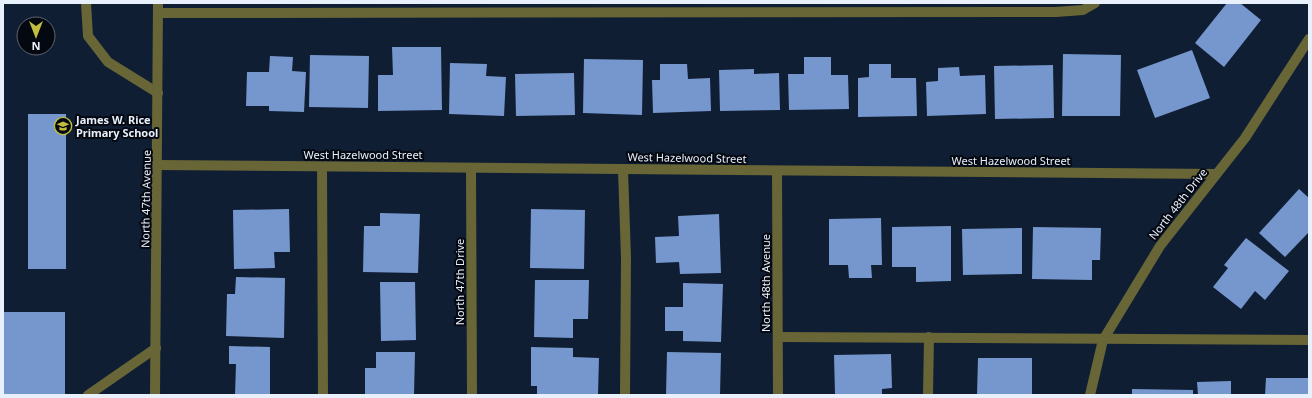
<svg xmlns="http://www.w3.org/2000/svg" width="1312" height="398" font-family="'Noto Sans',sans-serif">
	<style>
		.building { fill: #7597cd }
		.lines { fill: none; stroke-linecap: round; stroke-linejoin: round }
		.service { stroke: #686636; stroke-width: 10 }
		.minor { stroke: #686636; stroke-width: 10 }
		.tertiary { stroke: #686636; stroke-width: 10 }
		.labels { text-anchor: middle; stroke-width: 4; stroke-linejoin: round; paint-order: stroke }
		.poi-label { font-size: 11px; font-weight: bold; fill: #e8f0fc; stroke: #040811; text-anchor: start }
		.street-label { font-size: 11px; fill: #e8f0fc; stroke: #040811 }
	</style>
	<rect width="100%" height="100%" fill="#101e33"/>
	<g class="building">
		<polygon points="1227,3 1240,3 1261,20 1224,67 1195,43"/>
		<polygon points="392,47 441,47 442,110 378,111 378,75 393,75"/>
		<polygon points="1192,50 1210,98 1155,118 1137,70"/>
		<polygon points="1063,54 1121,55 1120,116 1062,116"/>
		<polygon points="310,55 369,56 368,108 309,107"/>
		<polygon points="270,56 293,57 292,71 306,72 304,112 269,111 269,106 246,106 247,72 269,72"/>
		<polygon points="804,57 831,57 831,75 848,75 849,109 789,110 788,74 804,74"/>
		<polygon points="584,59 643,60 642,115 583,113"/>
		<polygon points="450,63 487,64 486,76 506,77 504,116 449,114"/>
		<polygon points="660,64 687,64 688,79 710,78 711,111 653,113 652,80 660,80"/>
		<polygon points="869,64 891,64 891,78 916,78 917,116 858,117 858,78 869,77"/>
		<polygon points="1053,65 1054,118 995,119 994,66"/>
		<polygon points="959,67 960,76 985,75 986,114 927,116 926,82 938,81 938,68"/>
		<polygon points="754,69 754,74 779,73 780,110 720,111 719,70"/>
		<polygon points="574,73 575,115 516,116 515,74"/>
		<rect x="28" y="114" width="38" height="155"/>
		<polygon points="1299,189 1309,198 1309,232 1285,257 1259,233"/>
		<polygon points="289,209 290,252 274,252 275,268 234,269 233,210"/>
		<polygon points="531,209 585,210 584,269 530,268"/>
		<polygon points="380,213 420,214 418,273 363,272 364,226 380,226"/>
		<polygon points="719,214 721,273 680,274 679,262 656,263 655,237 679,236 678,216"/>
		<polygon points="881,218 882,265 871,265 872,278 849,278 848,265 829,265 829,219"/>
		<polygon points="951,226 951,281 916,282 916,267 892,267 892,227"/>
		<polygon points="1033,227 1101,228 1100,260 1092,260 1092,280 1032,279"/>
		<polygon points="1022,228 1022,274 963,275 962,229"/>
		<polygon points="1246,238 1289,271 1265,300 1255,291 1241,309 1213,287 1228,268 1224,265"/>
		<polygon points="236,277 285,278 284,338 226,336 227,294 235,294"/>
		<polygon points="535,280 589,280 588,319 573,319 573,338 534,337"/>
		<polygon points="380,282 415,282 416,340 381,341"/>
		<polygon points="683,283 723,284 721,342 683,341 683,331 665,331 665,307 683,307"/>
		<rect x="3" y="312" width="62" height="83"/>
		<polygon points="229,346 270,347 270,395 235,395 236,364 229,364"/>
		<polygon points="531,347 573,348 573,357 599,358 598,395 537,395 537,386 531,386"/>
		<polygon points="376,352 415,352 414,395 365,395 365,368 376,368"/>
		<polygon points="667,352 721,353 720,395 666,395"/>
		<polygon points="891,354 892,388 882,389 882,395 835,395 834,355"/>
		<polygon points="978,358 1032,358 1032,395 977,395"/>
		<polygon points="1266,378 1309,378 1309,395 1265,395"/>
		<polygon points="1231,381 1231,395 1198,395 1197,382"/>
		<polygon points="1132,389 1193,390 1193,395 1132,395"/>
	</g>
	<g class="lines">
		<g class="service">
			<polyline points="86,3 88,36 108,62 158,93"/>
			<polyline points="158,13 1056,12 1083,10 1095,3"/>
			<polyline points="322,167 323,395"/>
			<polyline points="623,170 626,258 625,395"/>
			<polyline points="778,337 1309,340"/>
			<polyline points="88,395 156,348"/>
			<polyline points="928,395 929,337"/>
		</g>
		<g class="minor">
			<polyline points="158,165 1216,174"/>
			<polyline points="471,168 472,395"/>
			<polyline points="777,171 778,395"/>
			<polyline points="1090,395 1103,340 1160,246 1245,138 1309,39"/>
		</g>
		<polyline class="tertiary" points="155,395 158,3"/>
	</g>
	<defs>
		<symbol id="school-ring" viewBox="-11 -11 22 22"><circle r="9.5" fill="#040811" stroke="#c3bd3f" stroke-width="1.5"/><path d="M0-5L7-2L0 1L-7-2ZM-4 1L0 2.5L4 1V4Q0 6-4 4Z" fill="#c3bd3f"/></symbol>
	</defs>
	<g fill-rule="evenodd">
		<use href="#school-ring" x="53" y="116" width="20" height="20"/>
	</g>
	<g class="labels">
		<g class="poi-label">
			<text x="76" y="124">James W. Rice<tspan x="76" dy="13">Primary School</tspan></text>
		</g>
		<g class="street-label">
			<text x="363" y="159">West Hazelwood Street</text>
			<text transform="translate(687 158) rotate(1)" y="4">West Hazelwood Street</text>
			<text x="1011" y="165">West Hazelwood Street</text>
			<text transform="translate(146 199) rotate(-89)" y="4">North 47th Avenue</text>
			<text transform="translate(1178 204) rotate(-52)" y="4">North 48th Drive</text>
			<text transform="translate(460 282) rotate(-90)" y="4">North 47th Drive</text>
			<text transform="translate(766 283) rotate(-90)" y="4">North 48th Avenue</text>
		</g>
	</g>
	<rect width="1312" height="398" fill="none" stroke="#e8f0fc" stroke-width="8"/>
	<g transform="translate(36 36) rotate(180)"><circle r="19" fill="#040811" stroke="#5f656f"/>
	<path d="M0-3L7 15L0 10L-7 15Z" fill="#c3bd3f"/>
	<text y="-6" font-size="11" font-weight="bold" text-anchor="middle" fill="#e8f0fc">N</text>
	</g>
</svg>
